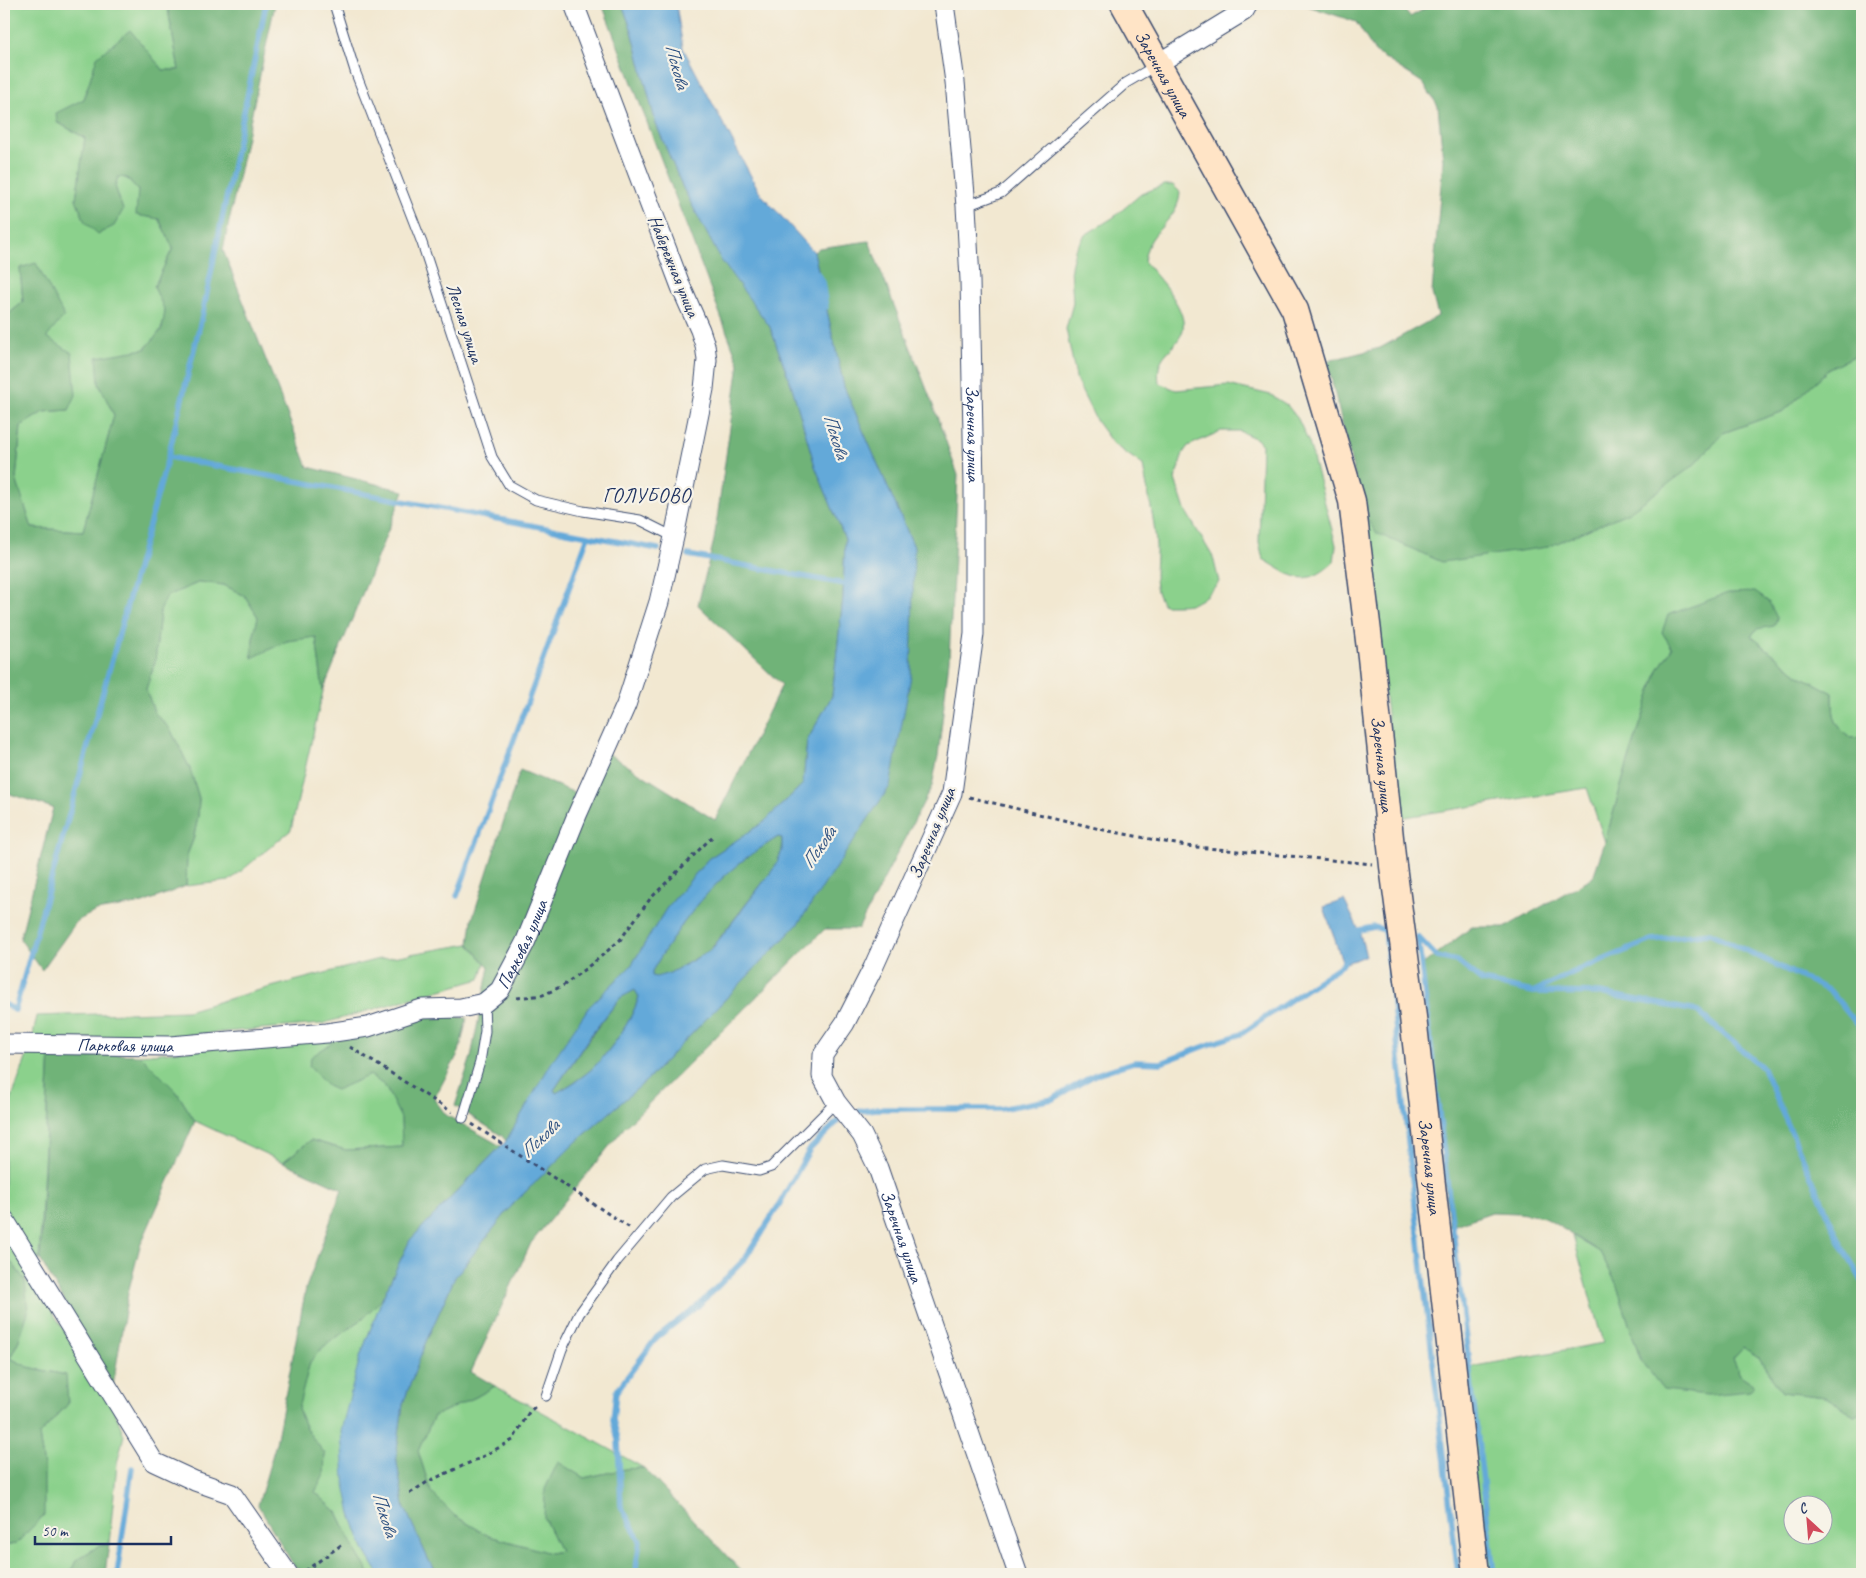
<svg xmlns="http://www.w3.org/2000/svg" width="1866" height="1578" font-family="Caveat,sans-serif">
	<style>
		.green { fill: #8bd18c; stroke: #538075; fill-rule: evenodd }
		.forest { fill: #70b378; stroke: #46716b }
		.water { fill: #63a9d9; stroke: #3f6c9c; fill-rule: evenodd }
		.lines { fill: none; stroke-linecap: round; stroke-linejoin: round }
		.stream { stroke: #63a9d9; stroke-width: 5.5 }
		.lane-casing { stroke: #3b4b6f; stroke-width: 11 }
		.street-casing { stroke: #3b4b6f; stroke-width: 21 }
		.secondary-casing { stroke: #3b4b6f; stroke-width: 29 }
		.path { stroke: #3b4b6f; stroke-width: 3; stroke-dasharray: 4 4; stroke-linecap: butt }
		.lane { stroke: #fff; stroke-width: 9 }
		.street { stroke: #fff; stroke-width: 19 }
		.secondary { stroke: #ffe4c6; stroke-width: 26 }
		.labels { text-anchor: middle; stroke-width: 4.5; stroke-linejoin: round; paint-order: stroke }
		.street-label { font-size: 18px; fill: #1b2f5e; stroke: #f7f3e8 }
		.water-label { font-size: 19px; font-style: italic; fill: #315483; stroke: #f7f3e8 }
		.quarter-label { font-size: 20px; letter-spacing: 1px; fill: #1b2f5e; stroke: #f7f3e8 }
	</style>
	<rect width="100%" height="100%" fill="#f7f3e8"/>
	<filter id="ink" filterUnits="userSpaceOnUse"><feTurbulence type="fractalNoise" baseFrequency=".02" numOctaves="2"/><feDisplacementMap in="SourceGraphic" scale="10" xChannelSelector="R" yChannelSelector="G"/><feConvolveMatrix kernelMatrix="1 2 1 2 8 2 1 2 1" color-interpolation-filters="sRGB"/></filter>
	<filter id="wash" filterUnits="userSpaceOnUse"><feTurbulence type="fractalNoise" baseFrequency=".0096" numOctaves="4" result="noise"/><feDisplacementMap in="SourceGraphic" scale="20" xChannelSelector="R" yChannelSelector="G"/><feGaussianBlur stdDeviation="1.12" result="paint"/><feColorMatrix in="noise" values="0 0 0 0 0 0 0 0 0 0 0 0 0 0 0 0 0 1.4 0 .05"/><feComposite in="paint" operator="in"/></filter>
	<g filter="url(#wash)">
		<rect width="100%" height="100%" fill="#f2e8d1"/>
		<g class="green">
			<path d="M4 4H167L179 70H163L97 58 84 99 57 122 85 138 76 199 123 210 115 186 118 177C120 177 123 177 125 178 141 184 166 232 173 248L154 287C157 294 164 304 165 312 167 341 119 368 99 384L114 415 83 531 32 528 16 479 21 426 43 412 69 410 47 337 20 268 23 302 4 318Z"/>
			<path d="M1164 185H1173L1180 192C1179 217 1157 226 1148 246 1146 251 1145 256 1144 261 1157 277 1193 313 1181 335 1171 354 1155 354 1159 383L1176 390 1228 385 1271 395 1287 405 1298 419 1309 443 1336 545 1334 562C1305 589 1293 577 1263 559L1259 542 1262 445 1257 439 1239 431H1221L1188 446 1183 453 1175 479 1185 510 1213 557 1219 582C1198 606 1194 605 1164 605 1150 588 1157 566 1156 545 1155 520 1147 491 1143 465L1113 444 1097 422 1077 382 1066 329 1073 303 1071 267 1075 250 1085 235 1114 217 1141 194Z"/>
			<path d="M1862 354V737L1851 738C1832 724 1833 714 1833 693L1799 675 1751 636 1757 629 1662 632 1672 648 1658 670 1627 765 1605 842 1587 788 1399 818 1364 514 1693 466 1723 433 1784 411 1829 369 1854 356Z"/>
			<polygon points="200,582 224,585 245,596 258,617 253,639 252,657 287,641 316,636 323,691 291,830 229,881 186,886 187,855 193,840 198,817 199,798 190,769 178,744 170,729 154,712 146,689 155,662 160,611 167,596"/>
			<polygon points="469,944 485,963 480,979 321,1024 163,1037 32,1040 37,1016 187,1011 252,992 375,960"/>
			<polygon points="342,1036 370,1075 385,1086 401,1118 402,1147 346,1150 311,1140 283,1162 195,1121 176,1091 140,1055"/>
			<polygon points="50,1052 39,1259 25,1280 42,1296 111,1402 124,1435 117,1464 109,1544 99,1546 76,1560 70,1574 4,1574 4,1546 16,1544 44,1467 39,1435 68,1404 65,1375 28,1367 10,1358 19,1340 25,1280 4,1253 4,1120 28,1053"/>
			<path d="M1573 1236 1600 1252 1616 1283 1640 1358 1755 1385 1740 1375 1733 1359 1743 1347 1758 1356 1782 1392 1826 1397 1855 1415 1862 1412V1574H1485L1460 1369 1603 1343ZM1794 1506H1824V1536H1794Z"/>
			<polygon points="382,1299 360,1357 351,1514 364,1549 379,1574 370,1574 358,1555 337,1512 315,1492 323,1475 325,1454 306,1429 297,1409 310,1362 323,1347 361,1320"/>
			<polygon points="495,1386 644,1468 625,1469 584,1478 559,1463 544,1518 560,1551 550,1553 489,1536 455,1516 431,1492 418,1451 434,1416 476,1397"/>
		</g>
		<g class="forest">
			<polygon points="167,4 275,4 223,250 308,467 404,491 323,691 316,637 287,641 252,658 253,639 258,617 245,596 224,585 200,582 167,596 160,611 155,662 146,689 154,712 170,729 178,744 190,769 199,798 198,817 193,840 187,855 186,886 143,903 96,911 77,921 42,970 20,939 53,808 4,792 4,318 23,302 20,268 36,263 64,316 47,337 72,353 76,395 69,410 43,412 21,426 16,479 32,528 83,531 114,415 99,384 97,357 145,349 162,329 165,311 154,287 173,248 159,219 136,215 138,190 127,178 118,177 115,186 123,210 114,226 98,234 85,222 76,199 85,138 57,122 56,113 84,99 97,57 130,30 163,70 179,70"/>
			<polygon points="602,4 622,4 632,31 656,124 683,188 721,259 770,327 792,387 815,466 845,539 843,598 832,696 807,741 803,784 764,822 708,859 666,909 631,966 589,1007 536,1090 506,1141 502,1136 455,1106 471,1057 489,967 469,944 472,920 520,770 585,797 604,751 715,820 782,685 698,605 714,540 739,364"/>
			<polygon points="1302,4 1399,4 1410,17 1426,8 1428,4 1862,4 1862,354 1854,356 1829,369 1784,411 1723,433 1693,466 1629,512 1548,547 1442,562 1376,533 1364,514 1327,361 1380,348 1438,316 1432,293 1443,160 1438,106 1423,83 1375,52 1356,22"/>
			<polygon points="869,241 931,400 958,475 949,660 938,756 932,786 858,929 825,929 624,1128 531,1243 471,1372 495,1386 476,1397 434,1416 418,1451 431,1492 455,1516 489,1536 550,1553 560,1551 544,1518 545,1489 558,1462 584,1478 625,1469 644,1468 744,1574 439,1574 429,1561 404,1506 396,1457 403,1404 424,1346 455,1277 513,1204 576,1142 647,1080 798,924 914,547 844,387 814,252 819,248"/>
			<path d="M1755 592 1769 602 1777 618 1774 626 1757 629 1751 636 1799 675 1833 693C1833 714 1832 724 1851 738L1862 737V1412L1855 1415 1826 1397 1782 1392 1758 1356 1744 1347 1733 1359 1740 1375 1755 1385 1750 1391 1707 1395 1663 1390 1640 1358 1616 1283 1600 1252 1544 1217 1519 1213 1492 1212 1449 1227 1422 965 1472 927H1506L1593 877 1605 842 1627 765 1658 670 1672 648 1662 632 1668 615 1728 593Z"/>
			<path d="M778 837 782 838V851L775 867 710 950 670 973 656 978 652 976V971C677 929 706 888 746 858 756 851 767 844 778 837Z"/>
			<path d="M635 989 639 997C631 1022 613 1046 595 1066 585 1076 569 1085 557 1093L554 1090 591 1036 620 998Z"/>
			<polygon points="436,1015 467,1018 459,1052 434,1099 446,1115 501,1146 410,1240 382,1299 361,1320 323,1347 310,1362 298,1409 306,1429 325,1454 324,1475 315,1492 337,1512 358,1555 370,1574 310,1574 294,1566 258,1505 276,1443 306,1288 342,1189 283,1162 311,1140 346,1150 402,1147 401,1118 385,1086 370,1075 336,1090 327,1086 309,1066 311,1057 342,1036"/>
			<polygon points="50,1052 140,1055 176,1091 195,1121 140,1246 128,1293 113,1386 40,1259"/>
			<polygon points="4,1253 25,1280 28,1312 19,1340 10,1358 28,1367 66,1375 68,1404 39,1435 44,1467 44,1515 16,1544 4,1546"/>
			<polygon points="109,1544 105,1574 70,1574 76,1560 99,1546"/>
		</g>
		<g class="water">
			<path d="M622 4H676L683 48 760 193 814 252 844 387 914 547 911 676 890 786 798 924 647 1080 576 1142 513 1204 455 1277 424 1346 403 1404 396 1457 404 1506 429 1561 438 1574H379L364 1549 351 1514 344 1479 341 1431 360 1357 382 1299 410 1240 506 1141 553 1060 589 1007 631 966 666 909 708 859 764 822 803 784 807 741 832 696 843 598 845 539 815 466 792 387 770 327 721 260 683 188 656 124 632 31ZM778 837 782 838V851L775 867 711 950 670 973 656 977 652 976V971C677 929 706 888 746 858 756 851 767 844 778 837ZM635 990 639 997C631 1022 613 1047 595 1066 585 1076 569 1086 556 1093L554 1090 590 1036 620 998Z"/>
			<polygon points="1344,900 1359,930 1366,956 1343,964 1324,907"/>
		</g>
		<g class="lines">
			<g class="stream">
				<polyline points="266,4 203,312 168,457 658,549"/>
				<polyline points="817,273 822,282 826,307"/>
				<polyline points="688,555 850,585"/>
				<polyline points="457,896 588,536"/>
				<polyline points="1356,937 1359,930 1374,927 1385,930 1422,1269 1458,1574"/>
				<polyline points="1418,937 1494,1574"/>
				<polyline points="1418,937 1437,957 1457,961 1482,981 1533,992 1578,970 1652,940 1710,933 1830,991 1862,1030"/>
				<polyline points="1534,992 1600,993 1697,1011 1763,1068 1840,1242 1862,1281"/>
				<polyline points="4,1004 15,1010 168,457"/>
				<polyline points="860,1111 876,1109 1000,1109 1053,1099 1096,1074 1134,1062 1161,1063 1213,1043 1241,1034 1343,964 1345,959"/>
				<polyline points="117,1574 132,1468"/>
				<polyline points="635,1574 640,1541 621,1506 618,1440 613,1420 616,1392 657,1337 699,1305 744,1260 779,1205 810,1149 837,1122"/>
			</g>
		</g>
	</g>
	<g filter="url(#ink)">
		<g class="lines">
			<defs>
				<g id="lane">
					<polyline points="334,4 355,71 422,243 492,457 509,485 536,500 583,511 640,520 674,537"/>
					<polyline points="966,206 1001,193 1126,83 1155,66"/>
					<polyline points="463,1118 480,1062 485,1031 484,1003"/>
					<polyline points="546,1396 562,1349 579,1314 617,1261 671,1197 705,1169 723,1165 759,1171 771,1167 836,1102"/>
				</g>
				<g id="street">
					<path id="s1" d="M944 4 955 82 966 206 970 280 974 487V634L952 793 873 968 845 1023 823 1055 822 1076 836 1102 862 1135 878 1168 1018 1574"/>
					<polyline points="1157,64 1244,11 1248,4"/>
					<path id="s2" d="M4 1044 170 1046 327 1033 368 1027 422 1009 461 1008 484 1003 500 990 525 943 577 815 626 705 659 602 674 537 704 389 707 360 705 345 700 330 681 287 574 4"/>
					<polyline points="4,1219 154,1462 195,1481 232,1494 288,1574"/>
				</g>
				<g id="secondary">
					<path id="s3" d="M1124 4 1295 310 1352 501 1371 657 1393 866 1413 1017 1476 1574"/>
				</g>
			</defs>
			<use href="#lane" class="lane-casing"/>
			<use href="#street" class="street-casing"/>
			<use href="#secondary" class="secondary-casing"/>
			<g class="path">
				<polyline points="969,797 1104,830 1186,846 1372,864"/>
				<polyline points="517,998 543,995 564,985 598,959 620,940 650,899 714,835"/>
				<polyline points="350,1047 452,1112"/>
				<polyline points="472,1124 630,1228"/>
				<polyline points="410,1493 429,1481 478,1459 513,1440 529,1412 537,1405"/>
				<polyline points="305,1571 344,1543"/>
			</g>
			<use href="#lane" class="lane"/>
			<use href="#street" class="street"/>
			<use href="#secondary" class="secondary"/>
		</g>
	</g>
	<g class="labels">
		<g class="street-label">
			<text dy="6" stroke="none"><textPath href="#s3" startOffset="80">Заречная улица</textPath></text>
			<text transform="translate(674 266) rotate(68)" y="6">Набережная улица</text>
			<text transform="translate(465 323) rotate(72)" y="6">Лесная улица</text>
			<text dy="6" stroke="none"><textPath href="#s1" startOffset="431">Заречная улица</textPath></text>
			<text dy="6" stroke="none"><textPath href="#s3" startOffset="815">Заречная улица</textPath></text>
			<text transform="translate(932 833) rotate(-68)" y="6">Заречная улица</text>
			<text dy="6" stroke="none"><textPath href="#s2" startOffset="556">Парковая улица</textPath></text>
			<text dy="6" stroke="none"><textPath href="#s2" startOffset="121">Парковая улица</textPath></text>
			<text dy="6" stroke="none"><textPath href="#s3" startOffset="1220">Заречная улица</textPath></text>
			<text dy="6" stroke="none"><textPath href="#s1" startOffset="1286">Заречная улица</textPath></text>
		</g>
		<g class="water-label">
			<text transform="translate(678 66) rotate(75)" y="7">Пскова</text>
			<text transform="translate(837 436) rotate(73)" y="7">Пскова</text>
			<text transform="translate(818 847) rotate(-55)" y="7">Пскова</text>
			<text transform="translate(539 1138) rotate(-44)" y="7">Пскова</text>
			<text transform="translate(386 1514) rotate(73)" y="7">Пскова</text>
		</g>
		<g class="quarter-label">
			<text x="647" y="502">ГОЛУБОВО</text>
		</g>
	</g>
	<rect width="1866" height="1578" fill="none" stroke="#f7f3e8" stroke-width="20"/>
	<g transform="translate(1808 1520) rotate(334)"><circle r="24" fill="#f7f3e8" stroke="#9fa5b1"/>
	<path d="M0-4L9 19L0 12L-9 19Z" fill="#d1495b"/>
	<text y="-8" font-size="14" font-weight="bold" text-anchor="middle" fill="#1b2f5e">С</text>
	</g>
	<path d="M35 1536v8h136v-8" fill="none" stroke="#1b2f5e" stroke-width="2.5"/>
	<text x="42" y="1536" font-size="15" fill="#1b2f5e" stroke="#f7f3e8" stroke-width="4" paint-order="stroke">50 m</text>
</svg>
